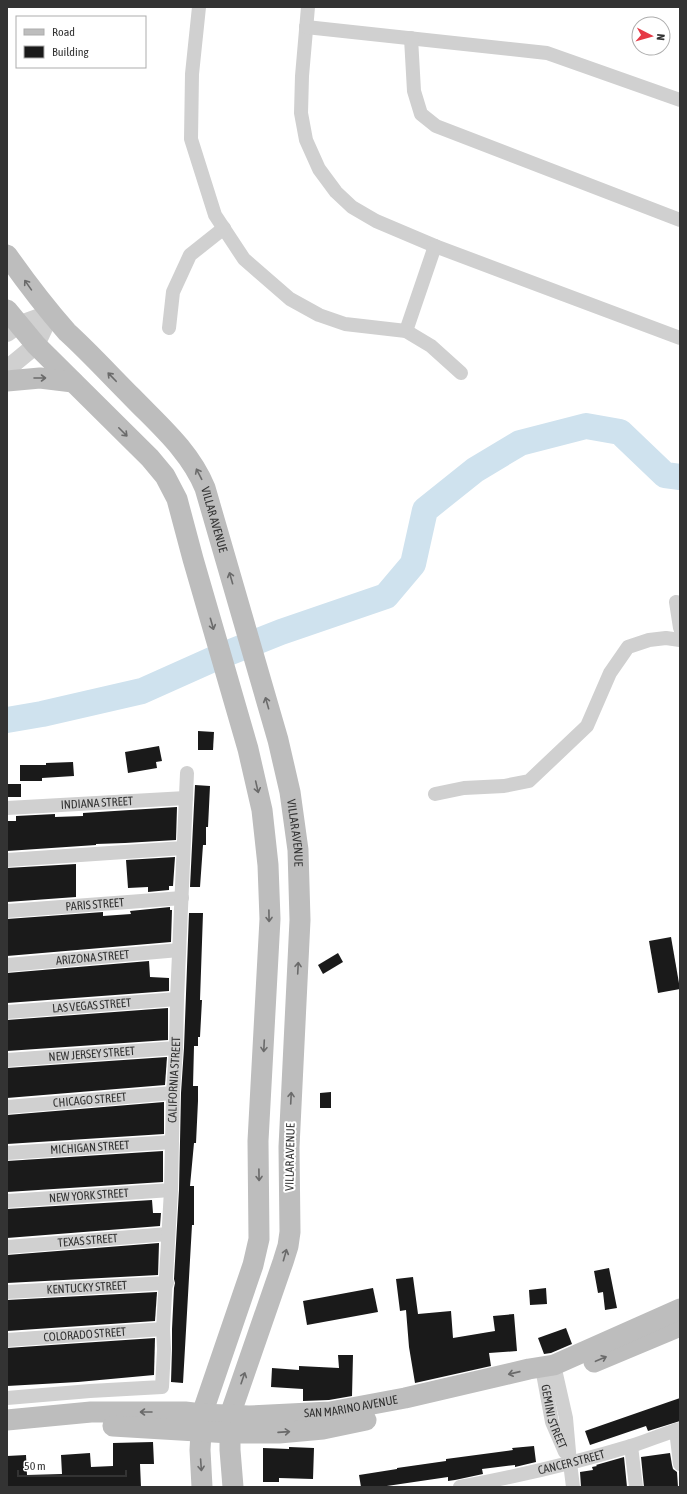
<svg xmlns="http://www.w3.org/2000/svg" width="687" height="1494" font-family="'Asap Condensed',sans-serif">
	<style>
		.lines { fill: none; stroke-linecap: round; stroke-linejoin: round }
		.river { stroke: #cfe2ee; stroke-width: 26 }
		.building { fill: #1a1a1a }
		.minor { stroke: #d0d0d0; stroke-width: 14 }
		.tertiary { stroke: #d0d0d0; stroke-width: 18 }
		.secondary { stroke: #bdbdbd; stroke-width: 21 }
		.oneway { stroke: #6a6a6a }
		.labels { text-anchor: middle; stroke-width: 4; stroke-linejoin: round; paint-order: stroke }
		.street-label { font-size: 12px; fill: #333; stroke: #fff }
	</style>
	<rect width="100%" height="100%" fill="#fff"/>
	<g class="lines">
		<polyline class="river" points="7,720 42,714 142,691 218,657 281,632 386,596 413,564 425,510 475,470 520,443 586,426 620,432 665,475 680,477"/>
	</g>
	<g class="building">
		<polygon points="198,731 214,732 213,750 198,750"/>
		<polygon points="159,746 162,761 156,762 157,768 128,773 125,752"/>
		<polygon points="73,762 74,776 42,778 42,781 20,781 20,765 46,765 46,763"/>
		<rect x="7" y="784" width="14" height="13"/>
		<polygon points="195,785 210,786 208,827 206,827 206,845 203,845 200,887 190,887"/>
		<polygon points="177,807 176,840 125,843 96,844 96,845 7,851 7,821 16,821 16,816 55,814 55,817 83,816 83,813"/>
		<polygon points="175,857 173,886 169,886 169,890 148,892 148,887 128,888 126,860"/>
		<polygon points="76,864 76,897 7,902 7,868"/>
		<polygon points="170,907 170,910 172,910 171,942 7,956 7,919 103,912 103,916 131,914 130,911"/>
		<polygon points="189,913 203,913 200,1000 202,1000 200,1037 198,1037 198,1046 194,1046 193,1086 198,1086 198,1101 196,1143 194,1143 190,1186 194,1186 194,1225 192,1225 183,1383 171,1382 172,1349 172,1329 174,1288 175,1283 174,1279 179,1190 181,1093 184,1048"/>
		<polygon points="671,937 680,989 658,993 649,941"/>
		<polygon points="338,953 343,962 323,974 318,965"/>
		<polygon points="149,961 150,977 169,978 169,991 7,1003 7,973"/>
		<polygon points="168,1008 168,1040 7,1051 7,1020"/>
		<polygon points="167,1057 165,1085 7,1098 7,1068"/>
		<polygon points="331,1092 331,1108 320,1108 320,1093"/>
		<polygon points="164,1102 164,1134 7,1144 7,1115"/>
		<polygon points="163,1151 163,1182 7,1192 7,1161"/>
		<polygon points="152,1200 153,1213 161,1213 160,1226 7,1238 7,1209"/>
		<polygon points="159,1243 158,1275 7,1283 7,1255"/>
		<polygon points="609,1268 617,1308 605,1310 603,1292 598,1293 594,1271"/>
		<polygon points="413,1277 418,1314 451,1311 453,1338 495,1331 493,1316 514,1314 517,1351 489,1353 491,1366 415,1383 409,1347 406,1310 400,1311 396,1279"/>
		<polygon points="373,1288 378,1312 307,1325 303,1301"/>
		<polygon points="546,1288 547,1304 530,1305 529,1290"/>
		<polygon points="157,1292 155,1321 7,1331 7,1300"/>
		<polygon points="566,1328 572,1344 551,1353 544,1354 538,1338"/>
		<polygon points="155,1338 154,1375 78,1382 7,1386 7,1348"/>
		<polygon points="338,1355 353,1355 352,1396 329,1400 303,1401 303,1389 271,1387 272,1368 299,1370 299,1366 339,1368"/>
		<polygon points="680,1398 680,1421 648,1431 646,1426 590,1445 585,1431"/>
		<polygon points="153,1442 154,1464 140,1464 141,1487 7,1487 7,1456 26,1455 27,1475 62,1474 61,1455 90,1453 91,1467 113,1466 113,1443"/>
		<polygon points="534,1446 536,1462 515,1467 515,1465 482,1469 483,1474 455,1480 448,1481 448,1477 380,1487 361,1487 359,1475 397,1469 397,1468 446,1461 446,1459 513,1450 512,1448"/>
		<polygon points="289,1447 314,1448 313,1479 279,1478 279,1482 263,1482 263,1448 289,1449"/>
		<polygon points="670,1453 672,1465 673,1469 677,1472 678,1487 644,1487 641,1457"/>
		<polygon points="624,1457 627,1487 581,1487 580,1472 593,1470 592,1467 597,1466 596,1465"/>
	</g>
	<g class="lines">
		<g class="minor">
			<polyline points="199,7 192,74 191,139 215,215 244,259 290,299 319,315 345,324 406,331 431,346 461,373"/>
			<polyline points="308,7 302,76 301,113 306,140 319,169 336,192 352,207 376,221 435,246 680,338"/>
			<polyline points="306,27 547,53 680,100"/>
			<polyline points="411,38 414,91 421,114 436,126 680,220"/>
			<polyline points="169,328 173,292 190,255 224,228"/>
			<polyline points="406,331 435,246"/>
			<polyline points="676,602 680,628"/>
			<polyline points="435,794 464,788 504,786 529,781 587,726 610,673 628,647 649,640 666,638 680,640"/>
			<path id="s1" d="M7 808 186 798"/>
			<polyline points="7,860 183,848"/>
			<path id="s2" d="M7 911 182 898"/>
			<path id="s3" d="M7 965 179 950"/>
			<path id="s4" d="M7 1012 177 999"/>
			<path id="s5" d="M7 1060 176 1048"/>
			<path id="s6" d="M7 1107 173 1093"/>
			<path id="s7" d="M7 1153 172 1142"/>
			<path id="s8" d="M7 1201 171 1190"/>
			<path id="s9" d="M7 1247 168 1234"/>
			<path id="s10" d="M7 1292 167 1283"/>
			<path id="s11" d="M7 1340 163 1329"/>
			<polyline points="554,1365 566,1418 570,1463 573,1487"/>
			<path id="s12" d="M542 1368 552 1422 565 1452"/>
			<path id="s13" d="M7 1398 90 1391 162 1387 164 1349 163 1329 171 1190 173 1093 176 1048 177 999 187 773"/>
			<polyline points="676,1430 680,1464"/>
			<polyline points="631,1446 636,1487"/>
			<path id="s14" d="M460 1487C518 1476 575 1463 631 1446 647 1441 663 1434 680 1429"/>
		</g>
		<g class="tertiary">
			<polyline points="7,333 18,325 51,313"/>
			<polyline points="7,369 36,345 51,313"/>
		</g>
		<g class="secondary">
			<path id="s15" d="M7 255C26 282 45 307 67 332 89 352 110 375 132 397 159 425 190 451 205 488L278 740 290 792 298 850 300 920 289 1147 290 1232 288 1246 283 1262 230 1415V1450L233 1487"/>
			<polyline points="7,310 36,345 150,458 165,476 177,499 193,559 248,749 262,810 268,865 270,919 258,1141 259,1239 253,1265 202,1414 200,1450 202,1487"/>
			<polyline points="7,381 40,378 73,382"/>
			<polyline points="594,1362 680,1326"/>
			<path id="s16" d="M7 1420 91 1412H185L202 1414 249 1416 330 1412 405 1398 529 1369 554 1365 680 1309"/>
			<polyline points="113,1426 230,1433 279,1433 323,1429 366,1420"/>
		</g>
	</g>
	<defs><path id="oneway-shaft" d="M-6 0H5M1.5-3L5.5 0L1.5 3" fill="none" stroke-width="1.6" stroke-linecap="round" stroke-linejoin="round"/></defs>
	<g class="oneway">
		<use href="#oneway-shaft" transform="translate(28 285) rotate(-125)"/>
		<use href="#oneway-shaft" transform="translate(112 377) rotate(-134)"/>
		<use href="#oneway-shaft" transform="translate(40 378)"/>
		<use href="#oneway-shaft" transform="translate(123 432) rotate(45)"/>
		<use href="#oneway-shaft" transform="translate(199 474) rotate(-117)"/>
		<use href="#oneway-shaft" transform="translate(231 578) rotate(-106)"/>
		<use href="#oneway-shaft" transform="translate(212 624) rotate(74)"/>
		<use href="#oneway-shaft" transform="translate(267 703) rotate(-106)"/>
		<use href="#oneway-shaft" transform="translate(257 787) rotate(77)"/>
		<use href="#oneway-shaft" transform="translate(269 916) rotate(89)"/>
		<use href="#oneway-shaft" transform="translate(298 968) rotate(-87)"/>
		<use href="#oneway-shaft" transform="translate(264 1046) rotate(93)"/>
		<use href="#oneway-shaft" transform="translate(291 1098) rotate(-87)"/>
		<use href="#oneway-shaft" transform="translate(259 1175) rotate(89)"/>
		<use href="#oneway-shaft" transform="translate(285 1255) rotate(-74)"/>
		<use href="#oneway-shaft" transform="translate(601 1359) rotate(-23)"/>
		<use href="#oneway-shaft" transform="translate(514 1373) rotate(167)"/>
		<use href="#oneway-shaft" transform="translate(243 1378) rotate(-71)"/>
		<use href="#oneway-shaft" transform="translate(146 1412) rotate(-180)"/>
		<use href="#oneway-shaft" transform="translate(284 1432) rotate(-4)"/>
		<use href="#oneway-shaft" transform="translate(201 1465) rotate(86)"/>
	</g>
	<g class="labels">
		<g class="street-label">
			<text dy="4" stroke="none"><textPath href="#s15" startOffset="340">VILLAR AVENUE</textPath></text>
			<text dy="4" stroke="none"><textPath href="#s1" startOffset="90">INDIANA STREET</textPath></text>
			<text dy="4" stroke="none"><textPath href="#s15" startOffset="664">VILLAR AVENUE</textPath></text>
			<text dy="4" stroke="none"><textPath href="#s2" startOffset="88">PARIS STREET</textPath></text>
			<text dy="4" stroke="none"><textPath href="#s3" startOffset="86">ARIZONA STREET</textPath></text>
			<text dy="4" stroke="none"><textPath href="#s4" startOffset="85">LAS VEGAS STREET</textPath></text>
			<text dy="4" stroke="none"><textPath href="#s5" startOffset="85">NEW JERSEY STREET</textPath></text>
			<text dy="4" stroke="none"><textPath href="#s13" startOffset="463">CALIFORNIA STREET</textPath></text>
			<text dy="4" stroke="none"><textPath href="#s6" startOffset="83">CHICAGO STREET</textPath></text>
			<text dy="4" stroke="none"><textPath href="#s7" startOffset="83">MICHIGAN STREET</textPath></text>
			<text transform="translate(290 1157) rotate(-89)" y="4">VILLAR AVENUE</text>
			<text dy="4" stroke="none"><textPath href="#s8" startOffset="82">NEW YORK STREET</textPath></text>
			<text dy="4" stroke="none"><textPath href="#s9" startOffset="81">TEXAS STREET</textPath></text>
			<text dy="4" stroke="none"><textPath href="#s10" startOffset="80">KENTUCKY STREET</textPath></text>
			<text dy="4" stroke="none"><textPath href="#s11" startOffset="78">COLORADO STREET</textPath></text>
			<text dy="4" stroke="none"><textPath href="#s16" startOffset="345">SAN MARINO AVENUE</textPath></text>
			<text dy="4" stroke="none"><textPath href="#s12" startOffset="50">GEMINI STREET</textPath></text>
			<text dy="4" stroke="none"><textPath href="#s14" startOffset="114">CANCER STREET</textPath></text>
		</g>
	</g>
	<rect width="687" height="1494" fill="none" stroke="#333333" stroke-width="16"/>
	<rect x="16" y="16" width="130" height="52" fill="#ffffff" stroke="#adadad"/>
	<rect x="24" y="29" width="20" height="6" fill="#bdbdbd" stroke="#adadad"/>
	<text x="52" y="36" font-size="12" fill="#333333">Road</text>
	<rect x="24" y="46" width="20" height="12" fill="#1a1a1a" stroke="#adadad"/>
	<text x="52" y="56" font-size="12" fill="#333333">Building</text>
	<g transform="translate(651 36) rotate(96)"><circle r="19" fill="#ffffff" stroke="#adadad"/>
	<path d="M0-3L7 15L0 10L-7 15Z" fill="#e63946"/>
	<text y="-6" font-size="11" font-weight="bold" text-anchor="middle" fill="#333333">N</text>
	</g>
	<path d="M18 1470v6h108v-6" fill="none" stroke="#333333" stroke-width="2"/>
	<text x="24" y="1470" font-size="12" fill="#333333" stroke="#ffffff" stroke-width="3" paint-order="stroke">50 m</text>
</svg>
